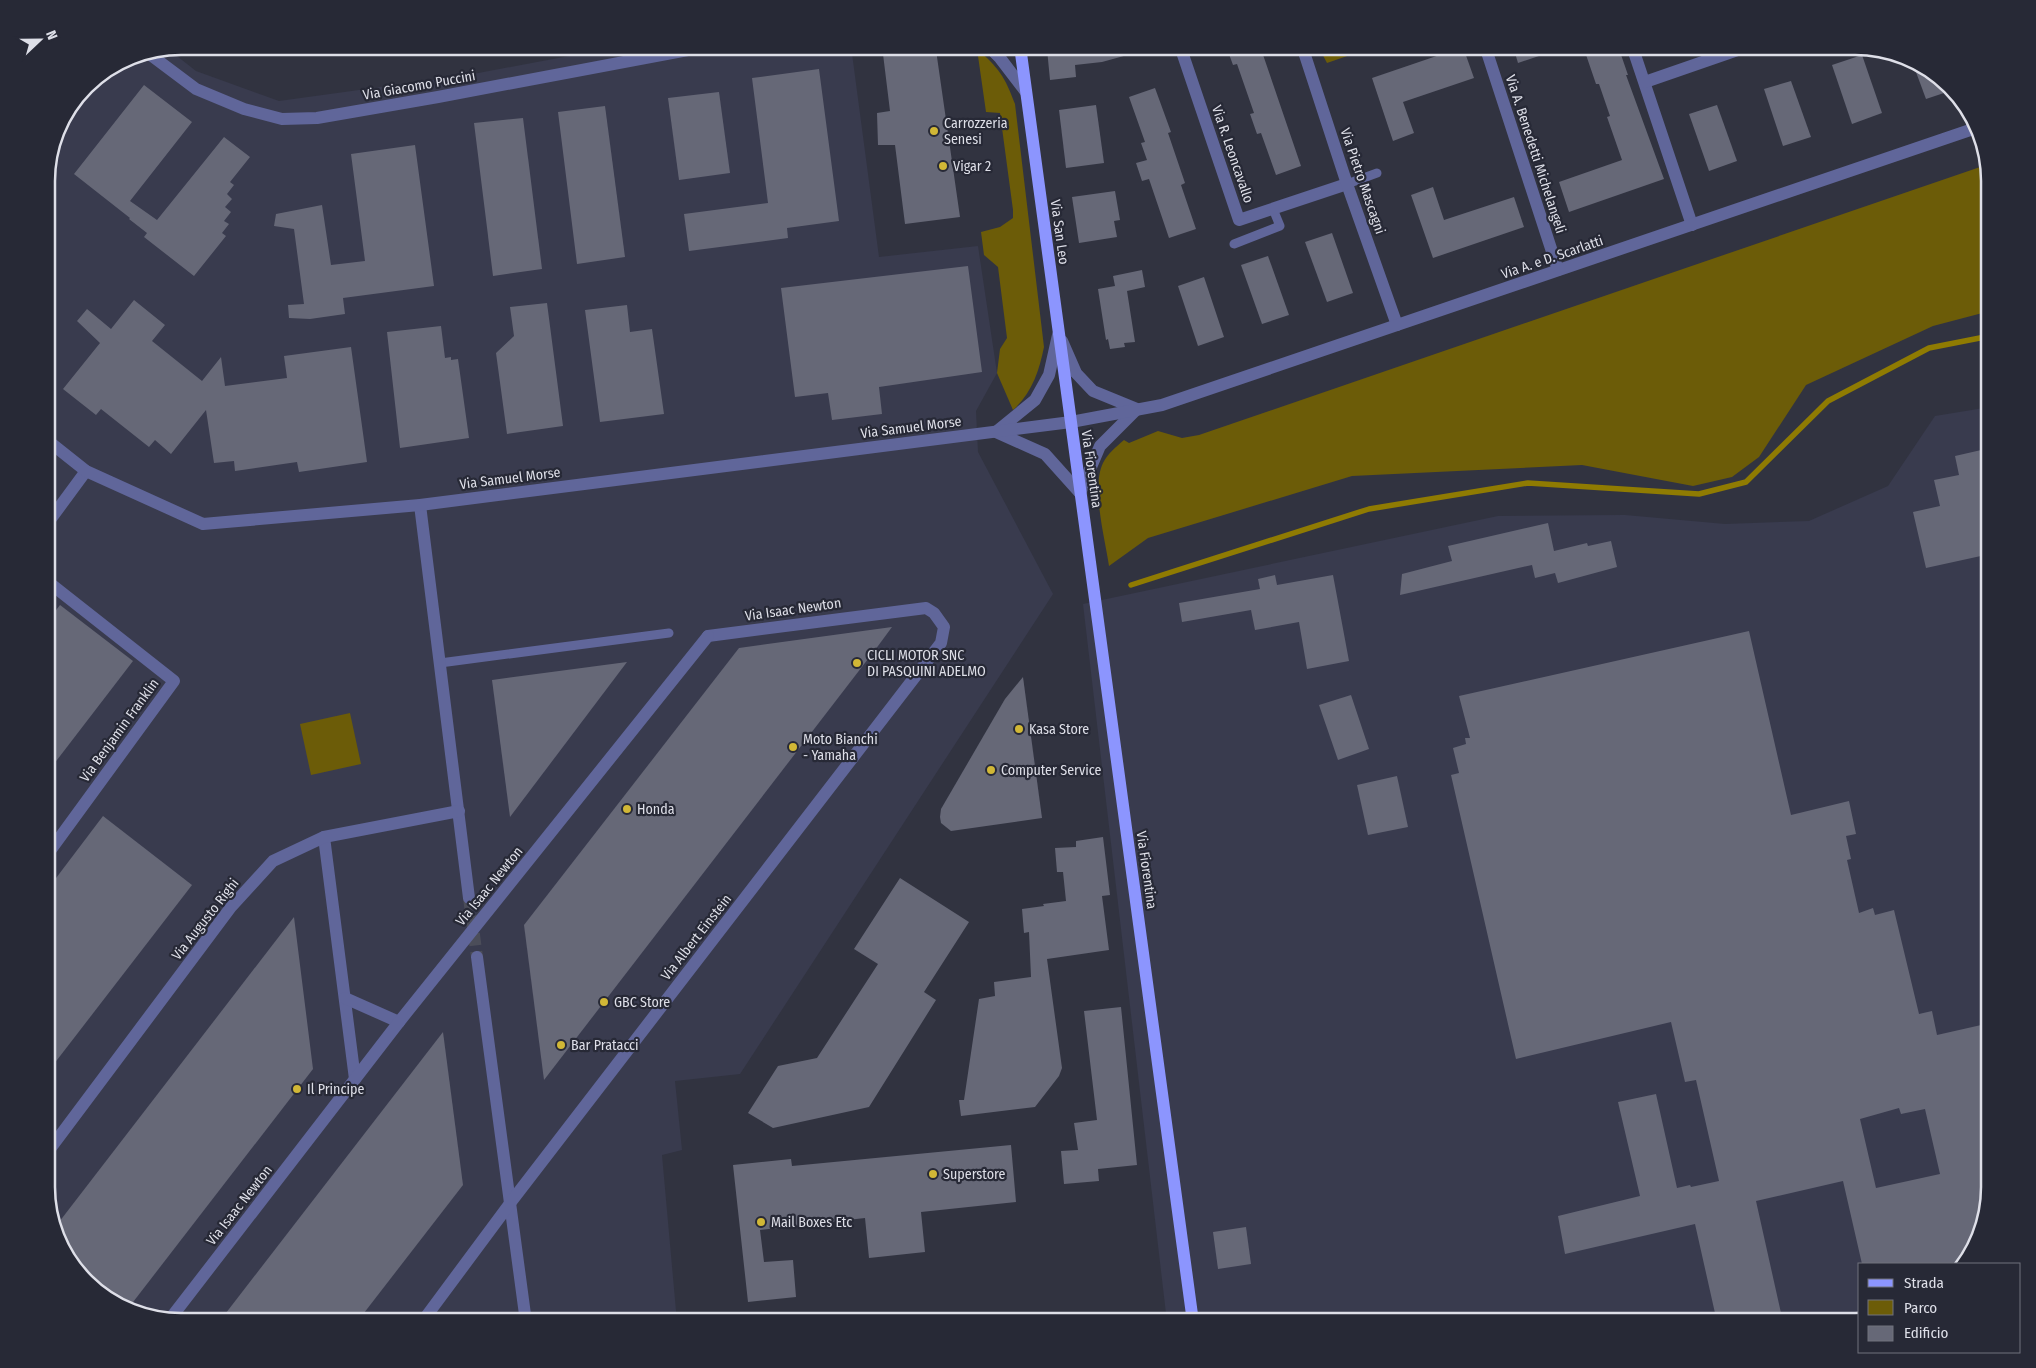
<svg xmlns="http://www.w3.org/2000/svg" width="2036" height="1368" font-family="'Fira Sans Condensed',sans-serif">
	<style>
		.built { fill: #393b4e }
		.green { fill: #6c5c08 }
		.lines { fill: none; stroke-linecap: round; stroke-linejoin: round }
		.stream { stroke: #8f7b02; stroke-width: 5.5 }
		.building { fill: #666877; fill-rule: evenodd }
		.minor-tunnel { stroke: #4b4d59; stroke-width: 12; stroke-dasharray: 12 6; stroke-linecap: butt }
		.service { stroke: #60669a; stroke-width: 9 }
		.minor { stroke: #60669a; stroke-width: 12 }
		.tertiary { stroke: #60669a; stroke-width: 12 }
		.primary { stroke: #8c95fe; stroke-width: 12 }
		.minor-bridge { stroke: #60669a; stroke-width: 12 }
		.poi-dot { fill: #d1b736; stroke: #272936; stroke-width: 2 }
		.labels { text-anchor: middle; stroke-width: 4.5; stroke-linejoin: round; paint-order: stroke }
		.street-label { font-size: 14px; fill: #dedfe8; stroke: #272936 }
		.poi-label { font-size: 14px; fill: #dedfe8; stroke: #272936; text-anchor: start }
		.rim { fill: none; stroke: #dedfe8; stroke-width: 2.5 }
	</style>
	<rect width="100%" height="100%" fill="#313340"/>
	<g class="built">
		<polygon points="622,46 851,46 879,257 978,246 997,373 976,411 978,452 1053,594 740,1074 675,1081 682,1150 662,1155 677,1322 181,1322 106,1299 64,1254 47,1196 47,172 57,129 86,85 130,56 168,49 196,71 279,101 468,75"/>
		<polygon points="1990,407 1990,1187 1967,1262 1965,1264 1860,1264 1860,1321 1855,1322 1167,1322 1083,604 1498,516 1625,515 1725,524 1809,521 1888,486 1935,416"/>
	</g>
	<g class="green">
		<polygon points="1318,46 1376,46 1327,63"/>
		<path d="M977 49C999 68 1005 77 1015 104L1044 347C1039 371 1032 393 1013 410L997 373 1000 349 1007 338 998 267 984 255 981 232 1000 227 1013 218V210L1000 113 986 112Z"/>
		<path d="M1986 165 1990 181V311L1933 326 1806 385 1759 457 1732 477 1693 486 1582 465 1352 476 1148 538 1109 566C1105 538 1091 488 1103 463 1108 453 1116 447 1124 440L1129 443 1158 431 1182 438 1199 435Z"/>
		<polygon points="350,713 361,764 311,775 300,724"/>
	</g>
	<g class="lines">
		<polyline class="stream" points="1131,585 1369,509 1528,483 1699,494 1746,482 1828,401 1929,348 1990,336"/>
	</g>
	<g class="building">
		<polygon points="1057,46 1142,46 1142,51 1102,62 1075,65 1076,77 1050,80 1047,49 1057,48"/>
		<polygon points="1226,46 1260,46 1301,166 1276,175 1261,133 1257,134 1250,114 1254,113 1237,64 1233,65"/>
		<polygon points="1513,46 1560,46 1560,49 1518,63"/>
		<polygon points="1583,46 1618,46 1628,75 1626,75 1664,179 1569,212 1559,182 1622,160 1607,117 1610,116 1599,84 1596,84"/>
		<polygon points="1463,47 1474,78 1403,102 1414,133 1393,141 1372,78"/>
		<polygon points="924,49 924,52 936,50 960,217 905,224 895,145 878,145 877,113 890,111 883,54"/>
		<polygon points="1862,55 1882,113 1852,124 1832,65"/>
		<polygon points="1913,64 1930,69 1950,91 1926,99"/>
		<polygon points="819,69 839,221 787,228 788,238 689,251 684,214 768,203 752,78"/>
		<polygon points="1791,81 1811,137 1783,146 1764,89"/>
		<polygon points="144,85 192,122 130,201 157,220 224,137 250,157 230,182 234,185 227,194 232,199 225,207 231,212 224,221 229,224 222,233 226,236 194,276 144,237 147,233 129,219 130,218 74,174"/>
		<polygon points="1155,88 1171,132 1168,133 1185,183 1181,185 1196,229 1169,238 1149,179 1142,181 1136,163 1147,160 1141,143 1145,142 1129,97"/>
		<polygon points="719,92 730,173 679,180 668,98"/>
		<polygon points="1096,105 1104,163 1066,168 1059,110"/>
		<polygon points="1717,105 1737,161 1709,171 1689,114"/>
		<polygon points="605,106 625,257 577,264 558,112"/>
		<polygon points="523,118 542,269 493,276 474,123"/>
		<polygon points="415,145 434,286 343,298 345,314 310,319 289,318 288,305 304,304 294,229 274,226 276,214 322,205 331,265 365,261 351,154"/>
		<polygon points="1433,187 1444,220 1514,197 1524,227 1433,258 1411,195"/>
		<polygon points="1115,191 1120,220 1114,221 1117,237 1079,243 1072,197"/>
		<polygon points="1332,233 1353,293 1327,302 1305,242"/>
		<polygon points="1268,256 1289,315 1262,324 1241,265"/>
		<polygon points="968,266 982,372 879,387 882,414 832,420 828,393 795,397 781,288"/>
		<polygon points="1142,270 1145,287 1127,291 1135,342 1124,343 1125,347 1110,349 1108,339 1106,340 1098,289 1115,286 1113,276"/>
		<polygon points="1204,277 1224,337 1198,346 1178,286"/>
		<polygon points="134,300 165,325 152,341 202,381 221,357 225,386 287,378 284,356 351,347 367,462 299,472 297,462 235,471 234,461 214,463 206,410 171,454 155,440 149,447 101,409 96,415 63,389 100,343 77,321 87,309 111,329"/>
		<polygon points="547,303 563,426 507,434 496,353 514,336 510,307"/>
		<polygon points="627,305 630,332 652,329 664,414 600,422 585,310"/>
		<polygon points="441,326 445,358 451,357 451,360 458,359 469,438 400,448 387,332"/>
		<polygon points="1990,448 1990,554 1926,568 1913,512 1940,506 1934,480 1959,475 1955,456"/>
		<polygon points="1548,523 1554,551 1587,543 1588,546 1611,541 1617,567 1558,583 1555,573 1535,578 1532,565 1400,595 1402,574 1452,561 1448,546"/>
		<polygon points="1275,575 1277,585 1333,575 1349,661 1307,669 1299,622 1255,630 1251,610 1182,622 1179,603 1260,589 1258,579"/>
		<polygon points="60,605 133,661 47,773 47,622"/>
		<polygon points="892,627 878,646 544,1080 524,925 739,648"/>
		<path d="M1749 631 1791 815 1849 801 1856 834 1846 836 1851 859 1847 860 1859 913 1873 908 1875 915 1894 910 1919 1014 1932 1011 1937 1035 1990 1023V1187L1967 1262 1965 1264H1862L1843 1181 1756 1201 1783 1322H1717L1695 1224 1565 1254 1558 1216 1640 1196 1618 1102 1656 1094 1677 1188 1690 1185 1691 1187 1719 1181 1696 1080 1685 1082 1671 1022 1516 1059 1451 775 1459 773 1453 748 1466 744 1465 738H1470L1459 696ZM1899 1108 1901 1114 1925 1109 1940 1174 1876 1188 1860 1119Z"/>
		<polygon points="627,662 510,817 492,680"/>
		<polygon points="1023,677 1042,818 951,831 941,823 940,817 941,809 1005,699"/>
		<polygon points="1351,695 1369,749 1338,760 1319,705"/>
		<polygon points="1397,776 1408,827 1368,835 1357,785"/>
		<polygon points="103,816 192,885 47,1073 47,890"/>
		<polygon points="1103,837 1110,895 1102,896 1109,950 1047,959 1062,1068 1059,1076 1035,1107 961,1116 959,1100 964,1100 979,999 995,996 994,982 1031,977 1029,932 1024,933 1022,909 1044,906 1043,904 1066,901 1063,872 1057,872 1055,848 1076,847 1076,841"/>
		<polygon points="900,878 969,922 924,992 936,1000 869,1107 773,1128 748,1113 778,1066 817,1058 878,964 854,949"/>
		<polygon points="294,917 313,1069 130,1306 106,1299 64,1254 56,1226"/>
		<polygon points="1121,1007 1137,1165 1098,1169 1099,1181 1064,1184 1061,1151 1078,1150 1074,1123 1097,1120 1084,1011"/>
		<polygon points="443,1032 463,1185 357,1322 219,1322"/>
		<polygon points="1011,1145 1016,1202 921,1212 925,1252 869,1258 865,1218 760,1230 764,1262 793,1260 796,1297 748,1302 733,1165 791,1159 792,1166"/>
		<polygon points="1246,1227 1251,1264 1218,1269 1213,1232"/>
	</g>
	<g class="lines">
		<polyline class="minor-tunnel" points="469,898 477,957"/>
		<g class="service">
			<polyline points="1347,184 1377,173"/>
			<polyline points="1234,244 1280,226 1273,209"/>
			<polyline points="440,663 669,633"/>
		</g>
		<g class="minor">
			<polyline points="988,46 1000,58 1026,92"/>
			<polyline points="1180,46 1239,220 1347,184"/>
			<polyline points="1302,46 1347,184 1397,325"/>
			<polyline points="1485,46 1558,270"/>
			<polyline points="1632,46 1692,225"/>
			<polyline points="148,53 196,89 244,109 282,119 317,118 438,97 709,46"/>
			<polyline points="1645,82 1749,46"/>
			<polyline points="1062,341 1076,373 1093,391 1137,409 1100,446 1080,493"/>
			<polyline points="1071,422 1162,405 1976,128"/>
			<polyline points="420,505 469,898"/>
			<polyline points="47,524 86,471"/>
			<polyline points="47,581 174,681 47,855"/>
			<polyline points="324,837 355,1079"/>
			<polyline points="477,957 526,1322"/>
			<polyline points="345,998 399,1022"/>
			<polyline points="47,1153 231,907 273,861 324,837 459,811"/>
			<polyline points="422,1322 511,1202 941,643 944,627 934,613 926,608 708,636"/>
		</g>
		<g class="tertiary">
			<polyline points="1058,335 1049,375 1035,400 996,432 1045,454 1080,493"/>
			<polyline points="47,440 86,471 203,524 420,505 1071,422"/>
		</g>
		<polyline class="primary" points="1020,46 1193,1322"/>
		<polyline class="minor-bridge" points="170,1319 399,1022 708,636"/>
	</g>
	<g class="poi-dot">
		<circle cx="934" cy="131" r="5"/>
		<circle cx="943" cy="166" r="5"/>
		<circle cx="857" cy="663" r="5"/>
		<circle cx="1019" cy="729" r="5"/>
		<circle cx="793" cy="747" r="5"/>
		<circle cx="991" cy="770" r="5"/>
		<circle cx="627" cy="809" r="5"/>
		<circle cx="604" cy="1002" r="5"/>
		<circle cx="561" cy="1045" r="5"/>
		<circle cx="297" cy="1089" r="5"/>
		<circle cx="933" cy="1174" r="5"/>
		<circle cx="761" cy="1222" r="5"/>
	</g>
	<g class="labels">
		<g class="street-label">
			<text transform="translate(419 85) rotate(-10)" y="5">Via Giacomo Puccini</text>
			<text transform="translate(1233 154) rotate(71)" y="5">Via R. Leoncavallo</text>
			<text transform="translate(1536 154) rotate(72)" y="5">Via A. Benedetti Michelangeli</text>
			<text transform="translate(1363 181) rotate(71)" y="5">Via Pietro Mascagni</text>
			<text transform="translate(1060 232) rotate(82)" y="5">Via San Leo</text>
			<text transform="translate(1552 257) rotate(-19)" y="5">Via A. e D. Scarlatti</text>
			<text transform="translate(911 427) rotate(-7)" y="5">Via Samuel Morse</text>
			<text transform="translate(1092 469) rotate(82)" y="5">Via Fiorentina</text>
			<text transform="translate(510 478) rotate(-7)" y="5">Via Samuel Morse</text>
			<text transform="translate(793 609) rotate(-8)" y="5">Via Isaac Newton</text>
			<text transform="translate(119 730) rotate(-54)" y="5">Via Benjamin Franklin</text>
			<text transform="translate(1147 870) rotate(82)" y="5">Via Fiorentina</text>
			<text transform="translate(489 886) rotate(-51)" y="5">Via Isaac Newton</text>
			<text transform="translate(205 919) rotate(-52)" y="5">Via Augusto Righi</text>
			<text transform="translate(696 937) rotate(-52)" y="5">Via Albert Einstein</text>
			<text transform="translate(239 1205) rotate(-52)" y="5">Via Isaac Newton</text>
		</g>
		<g class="poi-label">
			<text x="944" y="128">Carrozzeria<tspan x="944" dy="16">Senesi</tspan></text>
			<text x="953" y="171">Vigar 2</text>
			<text x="867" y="660">CICLI MOTOR SNC<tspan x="867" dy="16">DI PASQUINI ADELMO</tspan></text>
			<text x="1029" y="734">Kasa Store</text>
			<text x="803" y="744">Moto Bianchi<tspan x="803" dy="16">- Yamaha</tspan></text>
			<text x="1001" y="775">Computer Service</text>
			<text x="637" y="814">Honda</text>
			<text x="614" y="1007">GBC Store</text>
			<text x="571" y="1050">Bar Pratacci</text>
			<text x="307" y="1094">Il Principe</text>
			<text x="943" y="1179">Superstore</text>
			<text x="771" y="1227">Mail Boxes Etc</text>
		</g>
	</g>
	<path d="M0 0H2036V1368H0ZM181 55H1855A126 126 0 0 1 1981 181V1187A126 126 0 0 1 1855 1313H181A126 126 0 0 1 55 1187V181A126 126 0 0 1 181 55Z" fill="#272936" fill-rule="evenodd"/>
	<path class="rim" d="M181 55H1855A126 126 0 0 1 1981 181V1187A126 126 0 0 1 1855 1313H181A126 126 0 0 1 55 1187V181A126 126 0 0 1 181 55Z"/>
	<rect x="1858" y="1263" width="162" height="90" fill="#272936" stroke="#70727d"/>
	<rect x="1868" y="1279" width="25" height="8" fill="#8c95fe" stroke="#70727d"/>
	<text x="1904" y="1288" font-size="15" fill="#dedfe8">Strada</text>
	<rect x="1868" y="1300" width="25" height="15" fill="#6c5c08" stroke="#70727d"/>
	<text x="1904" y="1313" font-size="15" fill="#dedfe8">Parco</text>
	<rect x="1868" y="1326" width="25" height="15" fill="#666877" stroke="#70727d"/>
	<text x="1904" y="1338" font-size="15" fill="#dedfe8">Edificio</text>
	<g transform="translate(40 40) rotate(68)" stroke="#272936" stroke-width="4" paint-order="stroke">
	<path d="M0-4L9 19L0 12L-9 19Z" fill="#dedfe8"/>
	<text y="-8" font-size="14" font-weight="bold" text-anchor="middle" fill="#dedfe8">N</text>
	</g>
</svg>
